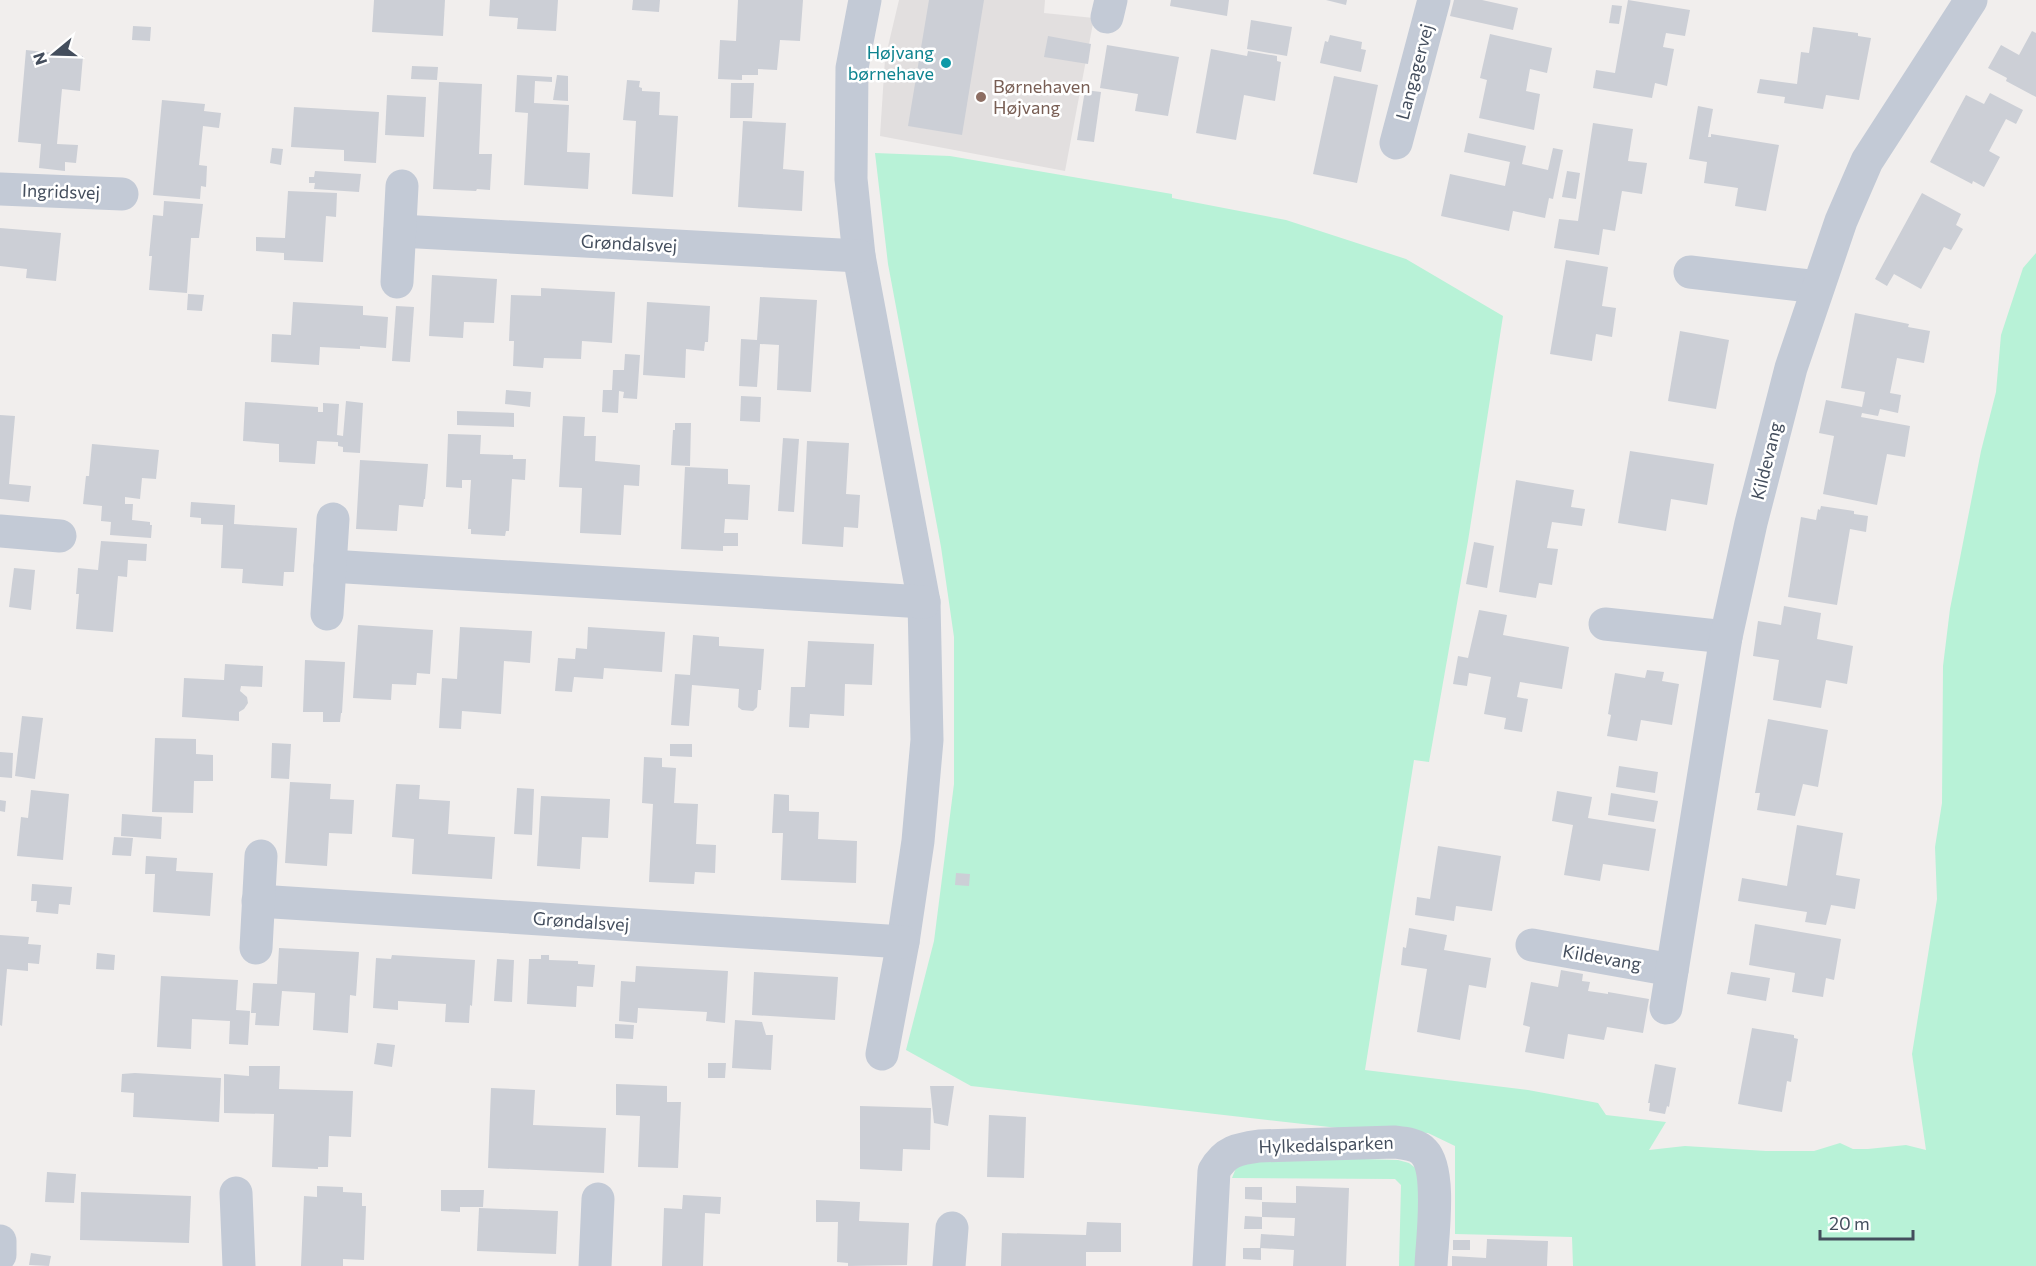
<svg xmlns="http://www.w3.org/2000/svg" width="2036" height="1266" font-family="Commissioner,sans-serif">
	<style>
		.education { fill: #e2dfdf }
		.green { fill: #b8f2d7 }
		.building { fill: #cccfd6 }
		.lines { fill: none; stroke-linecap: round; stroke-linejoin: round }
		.minor { stroke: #c3cad6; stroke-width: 33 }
		.culture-dot { fill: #0f9aa8; stroke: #fff; stroke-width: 2 }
		.education-dot { fill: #8d6e63; stroke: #fff; stroke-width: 2 }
		.labels { text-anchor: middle; stroke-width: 5; stroke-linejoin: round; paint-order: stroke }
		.culture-label { font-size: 18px; fill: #0d838f; stroke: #fff; text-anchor: end }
		.street-label { font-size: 18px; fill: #444e5d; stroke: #fff }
		.education-label { font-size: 18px; fill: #785e54; stroke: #fff; text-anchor: start }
	</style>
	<rect width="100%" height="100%" fill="#f1eeed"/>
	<polygon class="education" points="899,0 1045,0 1044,13 1094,18 1065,171 880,136 885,59"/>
	<g class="green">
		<polygon points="875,153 950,156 1172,194 1172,198 1286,220 1406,259 1503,316 1468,541 1429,762 1414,760 1365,1070 1528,1090 1598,1103 1606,1115 1666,1122 1649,1150 1685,1146 1766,1151 1814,1151 1840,1143 1853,1149 1868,1149 1906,1145 1926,1150 1912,1054 1937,899 1935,847 1942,803 1943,666 1950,609 1981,451 1996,392 2001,335 2023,268 2036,253 2036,1266 1573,1266 1572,1237 1455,1234 1455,1146 1428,1133 1356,1130 971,1086 906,1050 934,941 954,784 954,637 941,547 888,264"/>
		<polygon points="1257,1156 1398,1160 1409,1163 1418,1170 1423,1266 1399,1266 1401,1185 1395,1179 1232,1178 1236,1168"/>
	</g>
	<g class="building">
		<polygon points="374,0 445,0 443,36 372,32"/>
		<polygon points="490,0 558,0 556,31 517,29 518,18 489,16"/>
		<polygon points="633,0 660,0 659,12 632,10"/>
		<polygon points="738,0 803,0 800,41 780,40 777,70 758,69 758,75 742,75 742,80 718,79 720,40 736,41"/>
		<polygon points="929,0 984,0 962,135 908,126"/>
		<polygon points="1171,0 1229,0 1227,16 1170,6"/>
		<polygon points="1326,0 1347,0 1346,5"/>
		<polygon points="1454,0 1482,0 1518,8 1513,30 1450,16"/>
		<polygon points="1628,0 1690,10 1685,36 1666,33 1663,47 1674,49 1667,86 1655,83 1652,98 1593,88 1596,70 1615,73"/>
		<polygon points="1612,5 1622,6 1619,24 1609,23"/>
		<polygon points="1251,20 1292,27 1287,56 1247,49"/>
		<polygon points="133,26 151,27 150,41 132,40"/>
		<polygon points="1813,27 1858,33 1858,36 1871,38 1859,100 1826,95 1823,109 1784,103 1785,97 1757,93 1760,79 1797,84 1801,52 1809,53"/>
		<polygon points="2032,31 2036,33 2036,97 2006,81 2007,78 1988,68 2001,45 2019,55"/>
		<polygon points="1490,34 1552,48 1547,73 1530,69 1526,91 1540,94 1534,130 1479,118 1487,80 1480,78"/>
		<polygon points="1330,35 1362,42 1361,49 1366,50 1361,72 1320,63 1325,41 1328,42"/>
		<polygon points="1048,36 1091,44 1088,64 1044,57"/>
		<polygon points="1107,45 1179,57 1168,116 1135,111 1138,94 1100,88"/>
		<polygon points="1211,49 1247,56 1248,51 1277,56 1277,61 1281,62 1275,101 1244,95 1236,140 1196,133"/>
		<polygon points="26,50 83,56 80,91 62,89 57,144 78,145 76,163 65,162 65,171 39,168 41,144 18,142"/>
		<polygon points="412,66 438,67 437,80 411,79"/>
		<polygon points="517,75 552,77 552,82 535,81 534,103 569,105 567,152 590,153 588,189 524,185 528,113 515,112"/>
		<polygon points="557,75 568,76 568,101 553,100"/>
		<polygon points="1334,76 1378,85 1357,183 1313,174"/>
		<polygon points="627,80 640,81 639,87 642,88 642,91 660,92 659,115 678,116 673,197 632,194 636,121 623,120"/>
		<polygon points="439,82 482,84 479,154 492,154 490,190 477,189 476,191 433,189"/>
		<polygon points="731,83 754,83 752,118 730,118"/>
		<polygon points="1085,90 1101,92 1094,142 1077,140"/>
		<polygon points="1990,93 2023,110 2016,124 2006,119 1989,151 2000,157 1984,187 1973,181 1972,184 1930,162 1966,95 1984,104"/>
		<polygon points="387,95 426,97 424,137 385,135"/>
		<polygon points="162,100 205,104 204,111 221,113 219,128 203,126 199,165 207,166 206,187 201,186 200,199 153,195"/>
		<polygon points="1698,106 1713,109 1708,137 1711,137 1711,134 1779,145 1766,211 1735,206 1738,188 1704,183 1707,162 1689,159"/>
		<polygon points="294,107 379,112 376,163 344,161 344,150 291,147"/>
		<polygon points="743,121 786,123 783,169 804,171 802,211 738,207"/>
		<polygon points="1593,123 1633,129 1628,161 1647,163 1642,194 1622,191 1615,231 1603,229 1599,255 1554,248 1559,219 1578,221"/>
		<polygon points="1468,133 1526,146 1522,164 1548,170 1553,148 1563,150 1553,199 1549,198 1545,218 1513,211 1509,231 1441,216 1450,174 1505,186 1510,162 1464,152"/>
		<polygon points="272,148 283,149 281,165 270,163"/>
		<polygon points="315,171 361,174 359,192 314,189 315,183 309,183 309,177 314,177"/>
		<polygon points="1567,171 1580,173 1576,199 1562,197"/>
		<polygon points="288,191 337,193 336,217 326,216 323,262 284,260 284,253 256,251 256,237 285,238"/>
		<polygon points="1922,193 1961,214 1956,225 1963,229 1951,250 1944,247 1921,289 1894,274 1887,286 1875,279"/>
		<polygon points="164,201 203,204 199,238 191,238 187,293 149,290 152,256 149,256 153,215 163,216"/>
		<polygon points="0,228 61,233 56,281 26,278 27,269 0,266"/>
		<polygon points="1566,260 1608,267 1602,306 1616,308 1612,337 1596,334 1592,361 1550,354"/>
		<polygon points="432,275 497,279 494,323 464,322 463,338 429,336"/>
		<polygon points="541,288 615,292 612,343 582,341 581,359 544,358 543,368 513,366 514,341 509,341 511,295 541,296"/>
		<polygon points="188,294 204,295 202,311 187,310"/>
		<polygon points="760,297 817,300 811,392 777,390 779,345 760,344 757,387 739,386 741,339 757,340"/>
		<polygon points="293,302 363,306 363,315 388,317 386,348 360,346 360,349 320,347 319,365 271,362 272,334 291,335"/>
		<polygon points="647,302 710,306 708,342 705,342 704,351 686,349 685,378 643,375"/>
		<polygon points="396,306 414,307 410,362 392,361"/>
		<polygon points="1855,313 1909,324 1908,327 1930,331 1924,363 1897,358 1890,393 1901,395 1898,413 1880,409 1878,416 1862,413 1861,417 1910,426 1905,457 1887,454 1877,505 1823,494 1834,436 1819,433 1826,400 1862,407 1865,392 1841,388"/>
		<polygon points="1680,331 1729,340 1716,409 1668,401"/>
		<polygon points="625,354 640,355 637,399 623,398 624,392 619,391 618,413 602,412 603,390 612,390 613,370 624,370"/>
		<polygon points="506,390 531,392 530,407 505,404"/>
		<polygon points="741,396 761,397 760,422 740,421"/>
		<polygon points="346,401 363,403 360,453 343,452 343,447 338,446 338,442 317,441 315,464 279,462 279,444 243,441 245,402 318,407 318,412 323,412 323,403 339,404 337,435 343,436"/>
		<polygon points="457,411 514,413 514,427 457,425"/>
		<polygon points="0,415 15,416 9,484 31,486 29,502 0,499"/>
		<polygon points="563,416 585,417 584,436 596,436 595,461 640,465 639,486 624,485 621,535 580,533 582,488 559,487"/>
		<polygon points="675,423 691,423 690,466 671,465 673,430 675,430"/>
		<polygon points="448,434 481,435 480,454 513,455 513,459 526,459 525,480 512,479 509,531 506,531 505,536 471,534 471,529 468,529 471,480 462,480 462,488 446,487"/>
		<polygon points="783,438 799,439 794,512 778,511"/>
		<polygon points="807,441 849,443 846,494 860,495 858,528 844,527 843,547 802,544"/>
		<polygon points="92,444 159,450 156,479 142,478 140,499 125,497 125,504 133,504 132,520 150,522 150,525 152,525 151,538 110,535 111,522 101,521 102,506 83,504 86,476 89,476"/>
		<polygon points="1630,451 1714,464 1707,505 1671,499 1666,531 1618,523"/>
		<polygon points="360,460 428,464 425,499 424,499 423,507 399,505 397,531 356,529"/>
		<polygon points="685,467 728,469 728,484 750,485 748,520 725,519 724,533 738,533 738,546 723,546 723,551 681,549"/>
		<polygon points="1516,480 1574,490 1571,507 1585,509 1582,526 1552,522 1547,548 1558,549 1552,585 1539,583 1536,598 1499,592"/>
		<polygon points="191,502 235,505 234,524 297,528 294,572 284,572 283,586 242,583 243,569 221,568 223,525 201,524 201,518 190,517"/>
		<polygon points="1821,506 1854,511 1854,514 1868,516 1866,532 1850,529 1837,605 1788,597 1801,517 1816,520 1818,509 1820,510"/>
		<polygon points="101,541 147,544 146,561 128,560 127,577 118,576 113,632 76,629 79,594 76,594 78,568 98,570"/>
		<polygon points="1474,542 1494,546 1487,588 1466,584"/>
		<polygon points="14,568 35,570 31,610 9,607"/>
		<polygon points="1784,606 1821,613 1817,639 1853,646 1847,684 1826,680 1821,708 1773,700 1779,660 1753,656 1758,621 1781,625"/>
		<polygon points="1479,610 1507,615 1503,635 1569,647 1562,689 1520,682 1517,697 1528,699 1522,732 1504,729 1506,718 1484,714 1491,677 1469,673 1467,686 1453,684 1458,656 1468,658"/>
		<polygon points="358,625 433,630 430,674 417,673 416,685 392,684 391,700 353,698"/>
		<polygon points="460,627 532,631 530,663 504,661 501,714 462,711 461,729 439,728 442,678 457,679"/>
		<polygon points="588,627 665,632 662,672 604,668 603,679 574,677 572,692 555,691 558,658 575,659 576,648 587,649"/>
		<polygon points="693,635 719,637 719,646 764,649 761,690 758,690 757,707 753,711 742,710 738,707 739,689 692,685 689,726 671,725 675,674 690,675"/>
		<polygon points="808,641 874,644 872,685 845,684 844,716 810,714 809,728 789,727 791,687 805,687"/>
		<polygon points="305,660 345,662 342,713 341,713 340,722 323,722 323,712 303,712"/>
		<polygon points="225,664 263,666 262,687 241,686 240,691 247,697 248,703 244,709 239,712 239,721 182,717 184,678 224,680"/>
		<polygon points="1647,670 1664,672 1662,681 1679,684 1672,725 1641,720 1637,741 1607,736 1611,715 1608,714 1615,673 1645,678"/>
		<polygon points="22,716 43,718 35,779 15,776"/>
		<polygon points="1768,719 1828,730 1818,787 1803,784 1795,816 1757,810 1760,793 1755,793"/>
		<polygon points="155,738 196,739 196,754 213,755 213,781 194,781 193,813 152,812"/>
		<polygon points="272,743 291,744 289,779 271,778"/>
		<polygon points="670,744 692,744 692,757 670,756"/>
		<polygon points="0,752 13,753 12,778 0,777"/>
		<polygon points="644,757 662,758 662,767 676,768 674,803 698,804 696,844 716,845 715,873 695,872 694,884 649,882 653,804 642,803"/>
		<polygon points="1619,766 1658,772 1655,793 1616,787"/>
		<polygon points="290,782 331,784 330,799 354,800 352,834 329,833 327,866 285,863"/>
		<polygon points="396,784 420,785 419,799 450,801 448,834 495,837 492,879 412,874 414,839 392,837"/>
		<polygon points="517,788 534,789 532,835 514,834"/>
		<polygon points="31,790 69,794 63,860 17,856 21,817 28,818"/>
		<polygon points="1557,791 1592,797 1588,818 1656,829 1649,871 1603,864 1600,881 1564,875 1573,825 1552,821"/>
		<polygon points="1611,793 1658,801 1654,822 1608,815"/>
		<polygon points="774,794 789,795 789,811 819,812 818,839 857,841 856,883 781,880 783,833 772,833"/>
		<polygon points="541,796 610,799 608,838 582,837 580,869 537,866"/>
		<polygon points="0,800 6,801 5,812 0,811"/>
		<polygon points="122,814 162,817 161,839 121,836"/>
		<polygon points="1797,825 1843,833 1836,875 1860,879 1855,909 1831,905 1826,925 1805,922 1807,912 1738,901 1742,878 1787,886"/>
		<polygon points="114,837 133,838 131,856 112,855"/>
		<polygon points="1438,846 1501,856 1492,911 1456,906 1454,921 1415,915 1417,897 1430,899"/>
		<polygon points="146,856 177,858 176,871 213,873 210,916 153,912 155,874 145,874"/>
		<polygon points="956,873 970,874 969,886 955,885"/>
		<polygon points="32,884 72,887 70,905 59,904 58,914 36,912 37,901 31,901"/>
		<polygon points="1755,924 1841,939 1834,980 1826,978 1823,997 1792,992 1795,973 1749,965"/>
		<polygon points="1409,928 1447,935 1444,950 1491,958 1486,988 1469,985 1460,1040 1417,1032 1427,969 1401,965 1403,947 1406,948"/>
		<polygon points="0,935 29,937 28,944 41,945 39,964 28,963 28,971 7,969 2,1026 0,1025"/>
		<polygon points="279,948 359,952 356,996 350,995 348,1033 313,1030 315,993 282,991 279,1026 255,1025 256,1013 251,1013 253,983 277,984"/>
		<polygon points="97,953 115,955 114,970 96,969"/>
		<polygon points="392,955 475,960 472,1006 470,1005 469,1023 445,1022 446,1004 398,1001 398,1010 373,1008 376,958 391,959"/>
		<polygon points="541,955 549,955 549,960 578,961 578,964 595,965 593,987 577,986 576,1007 527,1004 529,959 541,959"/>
		<polygon points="497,959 514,960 512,1002 494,1001"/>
		<polygon points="636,966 728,971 725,1023 706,1021 707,1012 638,1008 637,1023 619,1021 621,981 635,982"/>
		<polygon points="1561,970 1583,974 1582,981 1590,982 1588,991 1608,994 1608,992 1649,999 1643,1033 1607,1027 1604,1040 1568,1034 1564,1059 1525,1052 1530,1027 1523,1025 1531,982 1558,987"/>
		<polygon points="754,972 838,977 835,1020 752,1015"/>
		<polygon points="1731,972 1770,978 1766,1001 1727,994"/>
		<polygon points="161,976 238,980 236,1010 250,1011 248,1045 229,1044 230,1021 192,1019 191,1049 157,1047"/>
		<polygon points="735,1020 762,1022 766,1035 773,1035 771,1070 732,1068"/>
		<polygon points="615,1024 634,1025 633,1039 615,1038"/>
		<polygon points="1752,1028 1794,1035 1794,1038 1798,1039 1791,1082 1787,1081 1782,1112 1738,1104"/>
		<polygon points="377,1043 395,1045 392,1067 374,1064"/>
		<polygon points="708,1063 726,1063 725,1078 708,1078"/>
		<polygon points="1655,1064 1676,1068 1669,1107 1667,1106 1665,1114 1649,1111 1650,1103 1648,1103"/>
		<polygon points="249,1066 280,1066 279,1089 353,1091 351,1137 329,1136 328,1167 318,1167 318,1169 272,1167 274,1114 224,1113 224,1074 249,1076"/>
		<polygon points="135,1073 221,1078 219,1122 133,1117 134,1093 121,1092 122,1074"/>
		<polygon points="616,1084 667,1086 667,1102 681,1102 678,1168 638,1167 640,1116 616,1115"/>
		<polygon points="930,1086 954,1086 948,1126 934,1123"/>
		<polygon points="491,1088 535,1090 533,1125 606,1128 604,1173 488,1168"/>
		<polygon points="860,1106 931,1108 930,1150 903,1149 902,1171 860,1169"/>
		<polygon points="989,1115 1026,1117 1024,1178 987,1177"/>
		<polygon points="47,1172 76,1174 74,1203 45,1202"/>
		<polygon points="317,1186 343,1187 343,1192 362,1193 362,1206 366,1206 364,1260 343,1259 343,1266 301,1266 304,1196 317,1197"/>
		<polygon points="1296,1186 1349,1188 1346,1266 1293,1266 1294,1250 1260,1248 1261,1234 1294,1236 1295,1218 1262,1217 1262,1229 1244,1229 1245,1216 1262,1217 1262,1202 1296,1203"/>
		<polygon points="1245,1187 1262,1187 1262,1200 1245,1199"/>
		<polygon points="441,1190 484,1190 483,1207 460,1207 460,1212 441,1211"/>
		<polygon points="81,1192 191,1196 189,1243 80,1240"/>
		<polygon points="683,1195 721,1197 720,1214 705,1213 703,1266 662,1266 664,1208 682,1209"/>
		<polygon points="816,1200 860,1202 859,1221 909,1223 907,1265 848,1266 848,1263 837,1262 838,1222 816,1222"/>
		<polygon points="479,1208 558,1211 556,1254 477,1251"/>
		<polygon points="1087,1222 1121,1223 1121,1252 1086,1252 1086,1266 1001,1266 1002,1233 1086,1235"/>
		<polygon points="1487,1239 1548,1241 1547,1266 1452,1266 1452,1256 1486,1258"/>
		<rect x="1453" y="1240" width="17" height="10"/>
		<polygon points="1243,1248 1261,1248 1261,1260 1243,1259"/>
		<polygon points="31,1253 51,1256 49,1266 29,1265"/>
	</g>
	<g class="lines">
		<g class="minor">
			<polyline points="865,0 852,68 851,179 859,256 924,602 927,740 918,841 903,942 882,1054"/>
			<polyline points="1107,17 1111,0"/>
			<polyline points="1396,143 1434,0"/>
			<polyline points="0,189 122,194"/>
			<polyline points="400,231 859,256"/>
			<polyline points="1690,272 1818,287"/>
			<polyline points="397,282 402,186"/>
			<polyline points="0,531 60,536"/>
			<polyline points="330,566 924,602"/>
			<polyline points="327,614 333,519"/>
			<polyline points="1605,624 1726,637"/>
			<polyline points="258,901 903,942"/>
			<polyline points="1532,945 1672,970"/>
			<polyline points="256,948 261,856"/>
			<polyline points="1666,1008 1726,637 1751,523 1791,368 1841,221 1867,161 1971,0"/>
			<polyline points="236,1193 239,1266"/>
			<polyline points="0,1241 0,1255"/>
			<polyline points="595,1266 598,1199"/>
			<polyline points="949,1266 952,1228"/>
			<path d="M1209 1266 1214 1171C1225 1151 1238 1149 1259 1146L1394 1142C1403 1143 1417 1144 1424 1152 1442 1171 1432 1239 1431 1266"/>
		</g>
	</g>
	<circle class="culture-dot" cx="946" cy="63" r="6"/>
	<circle class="education-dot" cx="981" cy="97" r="6"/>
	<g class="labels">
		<g class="culture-label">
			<text x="934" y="59">Højvang<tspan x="934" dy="21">børnehave</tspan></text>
		</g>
		<g class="street-label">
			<text transform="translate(1415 72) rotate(-75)" y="6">Langagervej</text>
			<text transform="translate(61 192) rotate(2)" y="6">Ingridsvej</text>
			<text transform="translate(629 244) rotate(3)" y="6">Grøndalsvej</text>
			<text transform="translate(1767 461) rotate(-76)" y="6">Kildevang</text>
			<text transform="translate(581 922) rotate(4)" y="6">Grøndalsvej</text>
			<text transform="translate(1602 958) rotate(10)" y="6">Kildevang</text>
			<text transform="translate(1326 1145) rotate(-2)" y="6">Hylkedalsparken</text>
		</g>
		<g class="education-label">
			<text x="993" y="93">Børnehaven<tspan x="993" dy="21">Højvang</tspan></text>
		</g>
	</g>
	<g transform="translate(54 54) rotate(251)" stroke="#ffffff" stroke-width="4.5" paint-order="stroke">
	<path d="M0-4.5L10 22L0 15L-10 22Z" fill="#444e5d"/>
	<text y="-9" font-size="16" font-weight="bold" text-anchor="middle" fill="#444e5d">N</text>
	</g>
	<path d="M1820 1230v9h93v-9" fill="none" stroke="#444e5d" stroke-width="3"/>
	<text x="1829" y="1230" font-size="18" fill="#444e5d" stroke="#ffffff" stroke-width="4.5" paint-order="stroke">20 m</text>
</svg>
